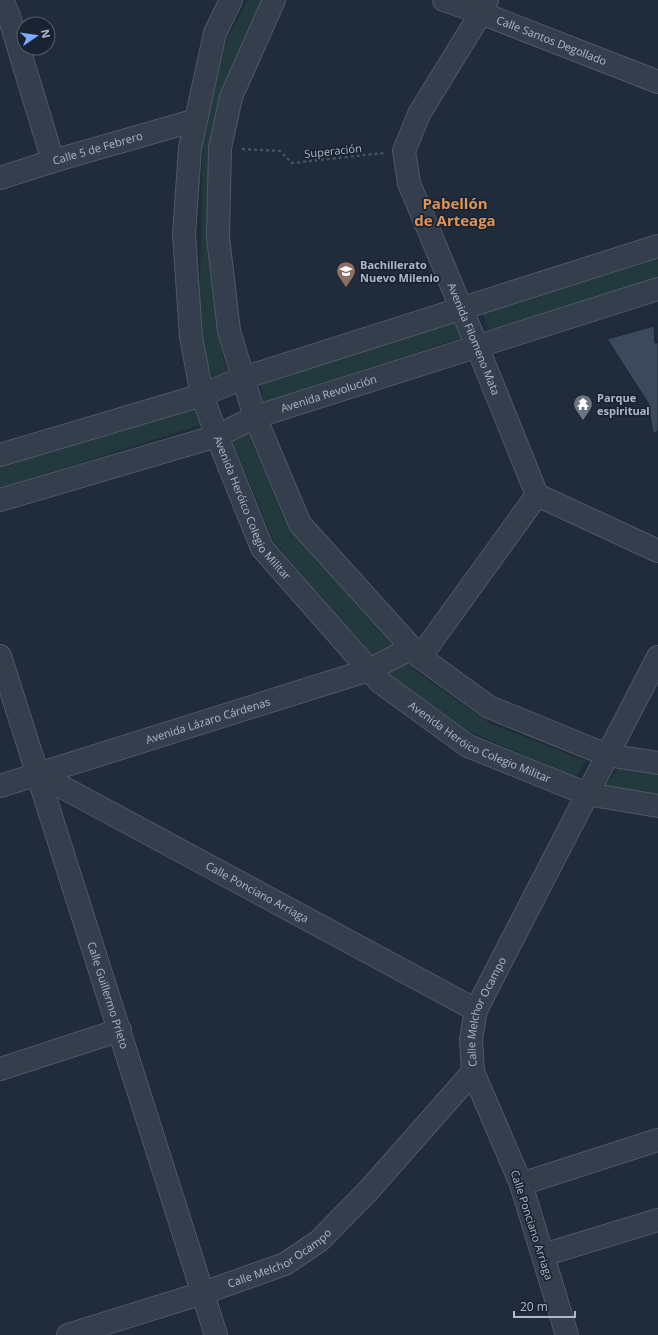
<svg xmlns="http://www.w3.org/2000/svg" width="658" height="1335" font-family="'Open Sans',sans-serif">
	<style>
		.green { fill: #223a3d }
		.building { fill: #3c495c; stroke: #1b2533 }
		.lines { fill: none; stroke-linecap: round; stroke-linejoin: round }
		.minor-casing { stroke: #4f5867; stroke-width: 24 }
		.path { stroke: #40575b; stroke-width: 2.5; stroke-dasharray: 3 3; stroke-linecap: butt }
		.minor { stroke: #343e4c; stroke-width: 22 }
		.labels { text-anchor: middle; stroke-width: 3.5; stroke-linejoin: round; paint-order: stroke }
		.street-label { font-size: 11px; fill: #afb8c8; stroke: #1a2331 }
		.poi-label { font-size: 11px; font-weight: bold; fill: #afb8c8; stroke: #1a2331; text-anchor: start }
		.district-label { font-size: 15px; font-weight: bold; fill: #dd9456; stroke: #1a2331 }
	</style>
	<rect width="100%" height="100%" fill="#202b3c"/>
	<g class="green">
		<polygon points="248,0 268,0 225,146 217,331 227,373 212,378 199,331 203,141 227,39"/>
		<polygon points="658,253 658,278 491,332 480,309"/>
		<polygon points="463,318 469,335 264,403 258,373"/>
		<polygon points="197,406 204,424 0,488 0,464"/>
		<polygon points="248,433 289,529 414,670 491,724 586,761 575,777 469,731 391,676 274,542 232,440"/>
		<polygon points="619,768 658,774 658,794 604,786"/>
	</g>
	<polygon class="building" points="654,326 655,343 658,342 658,431 653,433 648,403 607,339"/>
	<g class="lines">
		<defs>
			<g id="minor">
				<polyline points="2,0 9,16 53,161"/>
				<path id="s1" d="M231 0 215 33 190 148 184 234 191 337 202 395 217 436 262 548 380 682 468 746 587 794 658 806"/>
				<polyline points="274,0 231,97 220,148 218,237 229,331 255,417 300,524 420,657 489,707 607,755 658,763"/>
				<path id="s2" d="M444 0 481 13 658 82"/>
				<path id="s3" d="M487 0 481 13 419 114 404 151 409 183 477 346 537 495 658 551"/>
				<path id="s4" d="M0 178 53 161 196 120"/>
				<polyline points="0,455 202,395 243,378 658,246"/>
				<path id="s5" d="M0 500 217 436 255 417 658 289"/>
				<path id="s6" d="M0 656 216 1335"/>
				<polyline points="420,657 537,495"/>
				<path id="s7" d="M38 774 476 1010"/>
				<path id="s8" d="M0 786 369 670 412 648"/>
				<polyline points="0,1069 120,1030"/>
				<polyline points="521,1184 658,1140"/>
				<polyline points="543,1255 658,1220"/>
				<path id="s9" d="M68 1335 203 1293 285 1264 319 1241 368 1191 473 1072"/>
				<path id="s10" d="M567 1335 521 1184 473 1072 471 1039 476 1010 658 657"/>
			</g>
		</defs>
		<use href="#minor" class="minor-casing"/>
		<polyline class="path" points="242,149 280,151 292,163 384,153"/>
		<use href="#minor" class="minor"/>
	</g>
	<defs>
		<symbol id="university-pin" viewBox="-11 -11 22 30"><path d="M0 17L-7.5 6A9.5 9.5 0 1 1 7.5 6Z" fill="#8d6e63" stroke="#1a2331"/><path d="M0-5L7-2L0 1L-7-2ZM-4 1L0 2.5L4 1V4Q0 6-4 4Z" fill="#fff"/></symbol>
		<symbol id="temple-pin" viewBox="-11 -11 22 30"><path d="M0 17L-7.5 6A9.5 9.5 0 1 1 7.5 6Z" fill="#6b7280" stroke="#1a2331"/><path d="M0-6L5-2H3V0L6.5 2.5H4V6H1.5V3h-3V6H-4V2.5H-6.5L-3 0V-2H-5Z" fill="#fff"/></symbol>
	</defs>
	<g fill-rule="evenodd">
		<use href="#university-pin" x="335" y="260" width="22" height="30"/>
		<use href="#temple-pin" x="572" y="393" width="22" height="30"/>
	</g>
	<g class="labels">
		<g class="street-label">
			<text dy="4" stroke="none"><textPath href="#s2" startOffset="115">Calle Santos Degollado</textPath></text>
			<text dy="4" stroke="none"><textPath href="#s4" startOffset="102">Calle 5 de Febrero</textPath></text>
			<text transform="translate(333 151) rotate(-6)" y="4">Superación</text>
			<text dy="4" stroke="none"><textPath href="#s3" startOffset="374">Avenida Filomeno Mata</textPath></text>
			<text dy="4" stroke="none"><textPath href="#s5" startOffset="346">Avenida Revolución</textPath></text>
			<text dy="4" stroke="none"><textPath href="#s1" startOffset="527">Avenida Heróico Colegio Militar</textPath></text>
			<text dy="4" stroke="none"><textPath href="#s8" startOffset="218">Avenida Lázaro Cárdenas</textPath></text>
			<text dy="4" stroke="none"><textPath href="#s1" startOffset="863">Avenida Heróico Colegio Militar</textPath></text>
			<text dy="4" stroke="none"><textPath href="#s7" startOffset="249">Calle Ponciano Arriaga</textPath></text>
			<text dy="4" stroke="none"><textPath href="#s6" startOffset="356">Calle Guillermo Prieto</textPath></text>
			<text dy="4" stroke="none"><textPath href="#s10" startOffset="343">Calle Melchor Ocampo</textPath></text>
			<text transform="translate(532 1225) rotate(72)" y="4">Calle Ponciano Arriaga</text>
			<text dy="4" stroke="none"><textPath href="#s9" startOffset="226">Calle Melchor Ocampo</textPath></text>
		</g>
		<g class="poi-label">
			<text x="360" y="269">Bachillerato<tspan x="360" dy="13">Nuevo Milenio</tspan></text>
			<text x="597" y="402">Parque<tspan x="597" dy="13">espiritual</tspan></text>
		</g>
		<g class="district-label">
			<text x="455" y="209">Pabellón<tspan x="455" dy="17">de Arteaga</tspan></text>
		</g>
	</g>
	<g transform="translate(36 36) rotate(77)"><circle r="19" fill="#1a2331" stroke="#565f6d"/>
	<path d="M0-3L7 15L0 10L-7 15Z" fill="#7eacff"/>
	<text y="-6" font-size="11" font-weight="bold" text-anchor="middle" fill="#afb8c8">N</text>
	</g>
	<path d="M514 1311v6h61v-6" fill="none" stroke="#afb8c8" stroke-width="2"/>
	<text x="520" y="1311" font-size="12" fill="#afb8c8" stroke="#1a2331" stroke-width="3" paint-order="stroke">20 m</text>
</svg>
